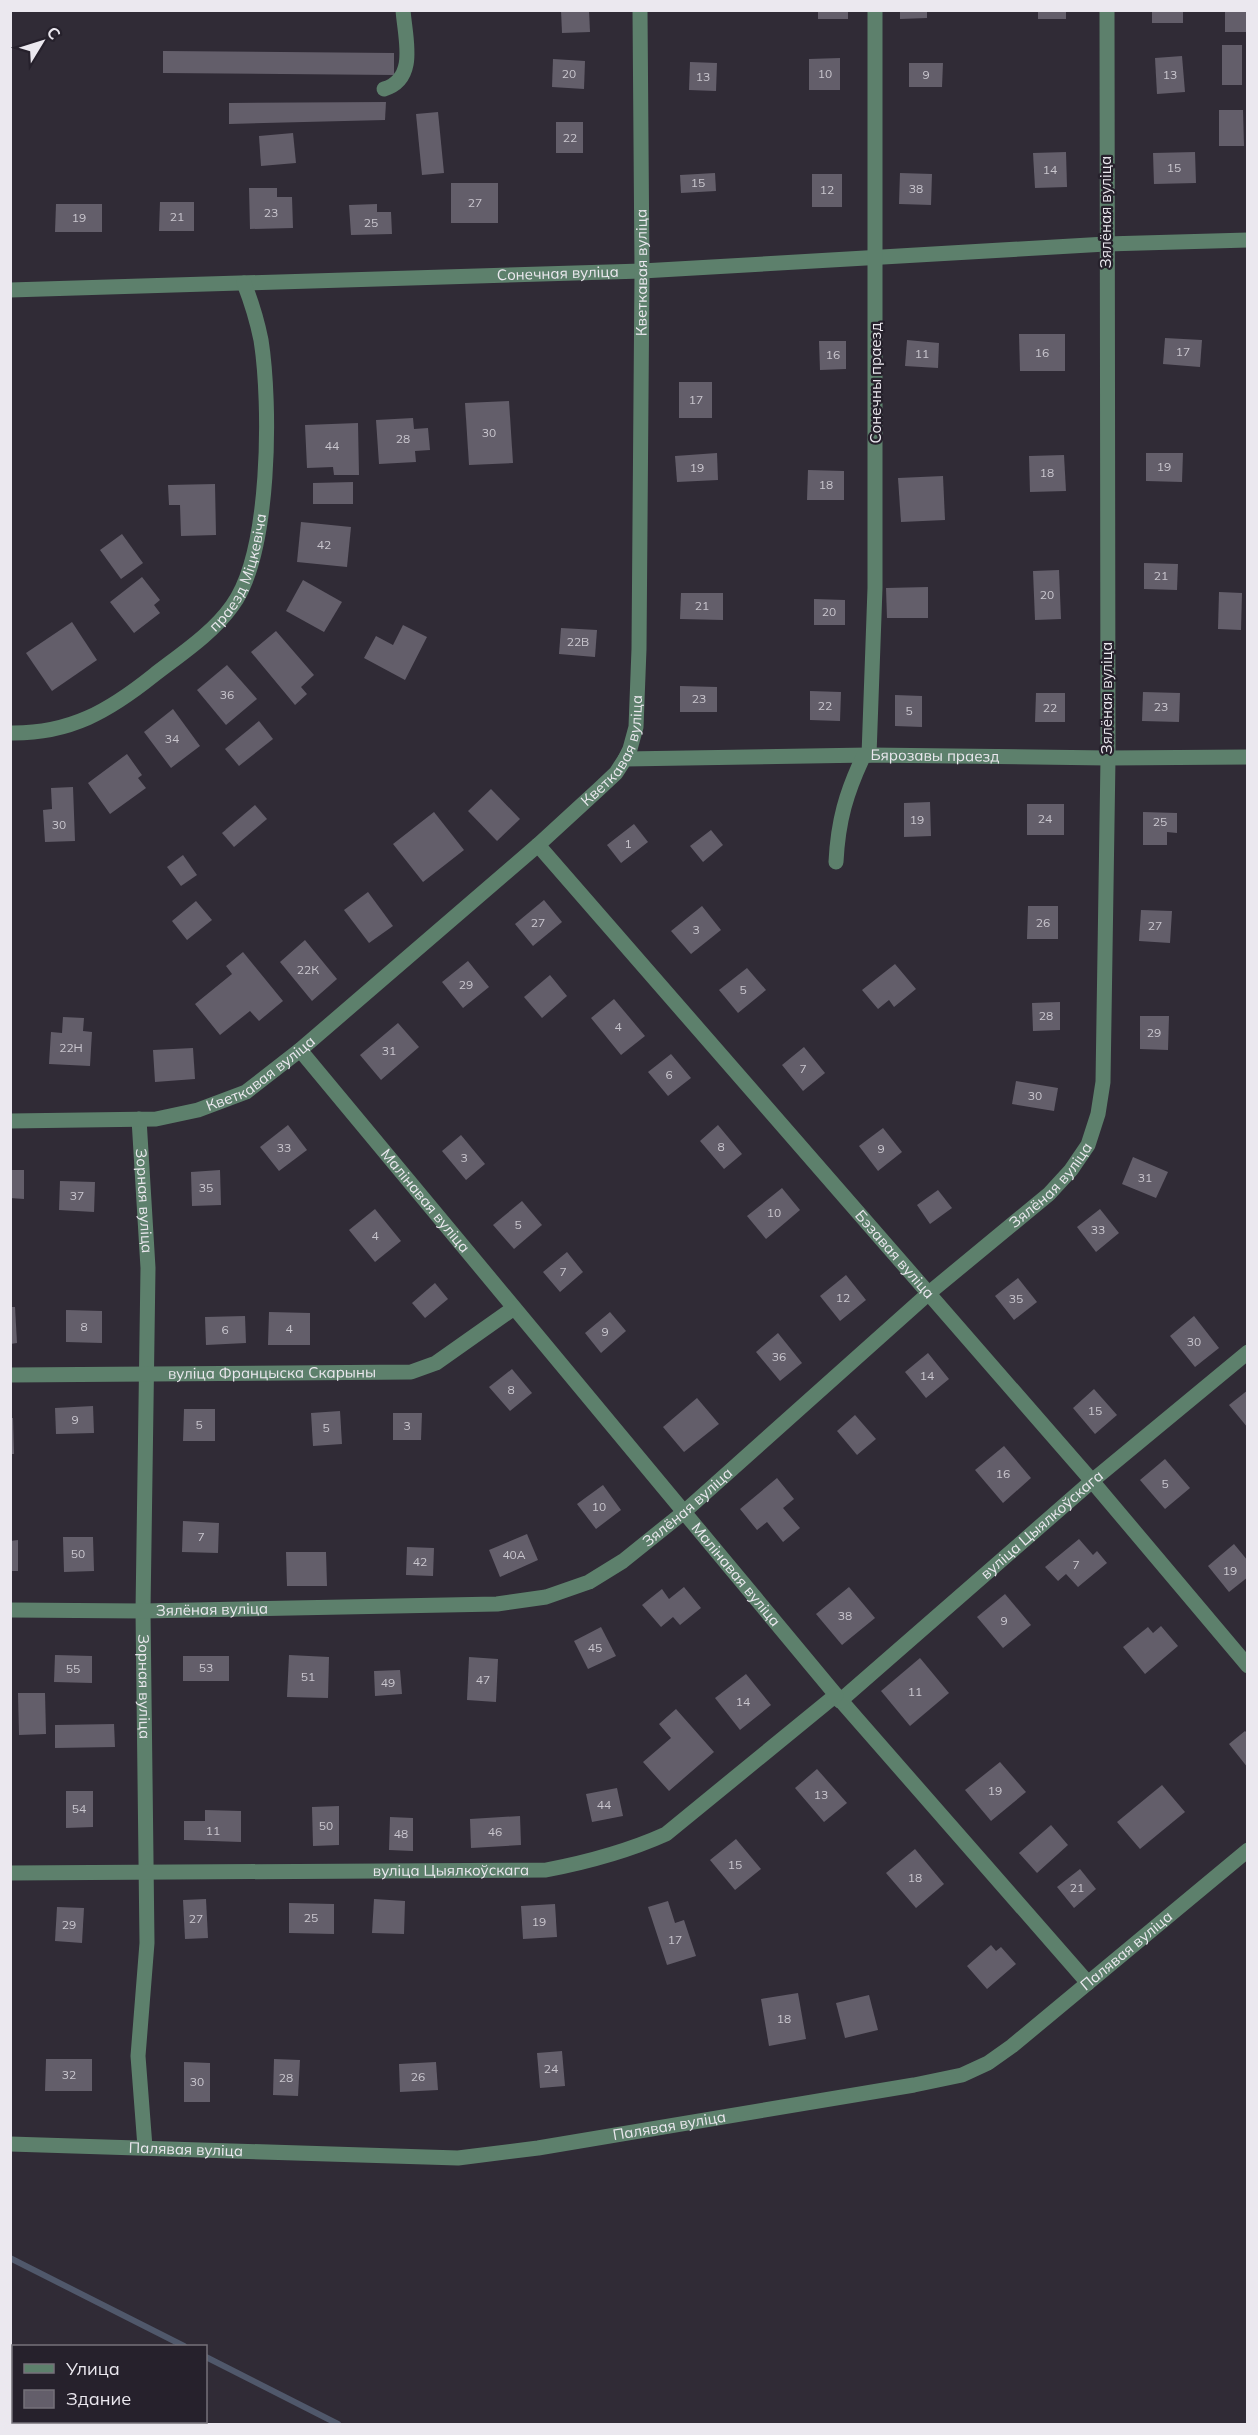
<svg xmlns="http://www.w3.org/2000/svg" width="1258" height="2435" font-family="Mulish,sans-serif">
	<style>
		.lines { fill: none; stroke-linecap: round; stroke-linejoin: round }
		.stream { stroke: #50586b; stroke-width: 6 }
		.building { fill: #635e6a }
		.minor { stroke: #5d806c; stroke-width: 15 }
		.labels { text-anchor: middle; stroke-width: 4.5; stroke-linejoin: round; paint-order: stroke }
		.number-label { font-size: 12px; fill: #c9c6ce }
		.street-label { font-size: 15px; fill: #ebe8ef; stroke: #26212c }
	</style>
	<rect width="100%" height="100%" fill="#302b36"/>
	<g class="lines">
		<g class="stream">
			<polyline points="10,2258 184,2346"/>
			<polyline points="206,2357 338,2424"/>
		</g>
	</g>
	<g class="building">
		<polygon points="561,10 589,10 590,32 562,33"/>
		<rect x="818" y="10" width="30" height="9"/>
		<polygon points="900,10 927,10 927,18 900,19"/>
		<rect x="1038" y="10" width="28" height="9"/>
		<rect x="1152" y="10" width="31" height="13"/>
		<rect x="1225" y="10" width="23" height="22"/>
		<rect x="1222" y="45" width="20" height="40"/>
		<polygon points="163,51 394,53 394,75 163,73"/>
		<polygon points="1182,56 1185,92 1157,94 1155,58"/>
		<polygon points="840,58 840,90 809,90 809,59"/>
		<polygon points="553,59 585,61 584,89 552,87"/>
		<polygon points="690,62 717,63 716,91 689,90"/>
		<polygon points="909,63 943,63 942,87 909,87"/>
		<polygon points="386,102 385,120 229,124 229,103"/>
		<polygon points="1219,110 1243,110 1244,146 1219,146"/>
		<polygon points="438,112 444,173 422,175 416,114"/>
		<rect x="556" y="122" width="27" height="31"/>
		<polygon points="293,133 296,163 261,166 259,136"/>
		<polygon points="1066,152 1067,187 1035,188 1033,153"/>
		<polygon points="1195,152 1196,183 1154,184 1153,153"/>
		<polygon points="715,173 716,191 681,193 680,175"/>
		<polygon points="900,173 932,174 931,205 899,204"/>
		<rect x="812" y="174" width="30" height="33"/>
		<rect x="451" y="183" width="47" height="40"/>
		<polygon points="249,188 277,188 277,197 292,197 293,228 250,229"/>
		<polygon points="160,202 194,202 194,231 159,231"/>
		<polygon points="56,204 102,204 102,232 55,232"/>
		<polygon points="377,204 377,212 391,212 392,234 351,235 349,205"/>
		<polygon points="1019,334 1065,334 1065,371 1020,371"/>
		<polygon points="1165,338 1202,340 1200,367 1163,364"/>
		<polygon points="907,340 939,343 938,368 905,366"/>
		<polygon points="819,341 846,341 846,369 820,370"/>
		<rect x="679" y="382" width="33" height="36"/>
		<polygon points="509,401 513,463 469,465 465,403"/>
		<polygon points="413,418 414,429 428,428 430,450 415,451 416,462 379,464 376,420"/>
		<polygon points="358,423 359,475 334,475 333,467 307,468 305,425"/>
		<polygon points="717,453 718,480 677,482 675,456"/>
		<polygon points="1146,453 1183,453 1182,482 1146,481"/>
		<polygon points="1064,455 1066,491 1030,492 1029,456"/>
		<polygon points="808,470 844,471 844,500 807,500"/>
		<polygon points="943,476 945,520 901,522 898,478"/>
		<polygon points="353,482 353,504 313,504 313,483"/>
		<polygon points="215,484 216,535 181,536 180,505 169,505 168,485"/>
		<polygon points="301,522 351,527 347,567 297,562"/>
		<polygon points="122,534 143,563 121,579 100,550"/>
		<polygon points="1144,563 1178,564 1177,590 1144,589"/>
		<polygon points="1059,570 1061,619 1035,620 1033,571"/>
		<polygon points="142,577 160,600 154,605 160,613 134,633 110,602"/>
		<polygon points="303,580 342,602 324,632 286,611"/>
		<polygon points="928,587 928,618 887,618 886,588"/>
		<polygon points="1219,592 1242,593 1241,630 1218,629"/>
		<polygon points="681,593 723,593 723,620 680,619"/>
		<polygon points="814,599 845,600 845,625 814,625"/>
		<polygon points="72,622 97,660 52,691 26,653"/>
		<polygon points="403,625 427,637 405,680 364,658 376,636 393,645"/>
		<polygon points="561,628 597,630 595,657 559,654"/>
		<polygon points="276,631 314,675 301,687 307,694 295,705 251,652"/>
		<polygon points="227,665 257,699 226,725 197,690"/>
		<polygon points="680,686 717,687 717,712 680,712"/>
		<polygon points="810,691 841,692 840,721 810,720"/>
		<polygon points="1143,692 1180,693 1179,722 1142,721"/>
		<polygon points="1036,693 1065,693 1065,722 1035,722"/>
		<polygon points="895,695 922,696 922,727 895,726"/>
		<polygon points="173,709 200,746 171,768 144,732"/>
		<polygon points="259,721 273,739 239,766 225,749"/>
		<polygon points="127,754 142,775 138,778 146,788 110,814 88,783"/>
		<polygon points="73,787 75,841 45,842 43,810 52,809 51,788"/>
		<polygon points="491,789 520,819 497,841 468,811"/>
		<polygon points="930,802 931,836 904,837 904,803"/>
		<rect x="1027" y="804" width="37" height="31"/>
		<polygon points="255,805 267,819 234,847 222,833"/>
		<polygon points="434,812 464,850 423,882 393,844"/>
		<polygon points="1143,812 1177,813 1177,833 1167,832 1167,845 1143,845"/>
		<polygon points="634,824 648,842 621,863 607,845"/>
		<polygon points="711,830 723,845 703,862 690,846"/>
		<polygon points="183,855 197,875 181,886 167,867"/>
		<polygon points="368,892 393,926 369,943 344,910"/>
		<polygon points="544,900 562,922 533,946 515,924"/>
		<polygon points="196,901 212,920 187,940 172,921"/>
		<polygon points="702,906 721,930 691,954 671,931"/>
		<polygon points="1028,906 1058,906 1058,939 1027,939"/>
		<polygon points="1141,910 1172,911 1170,943 1139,941"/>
		<polygon points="305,940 337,979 312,1001 280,962"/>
		<polygon points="243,952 283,1001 259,1021 250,1011 220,1035 195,1004 232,974 226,966"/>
		<polygon points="468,961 489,987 463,1008 442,982"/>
		<polygon points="895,964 916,989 894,1007 889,1000 878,1009 862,990"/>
		<polygon points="747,968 766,990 738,1013 719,990"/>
		<polygon points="550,975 567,996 542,1018 524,997"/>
		<polygon points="614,999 645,1036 621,1055 591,1018"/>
		<polygon points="1060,1002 1060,1030 1033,1031 1032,1003"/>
		<polygon points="1140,1016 1169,1016 1168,1050 1140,1049"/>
		<polygon points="63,1017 84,1018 83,1031 92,1032 90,1066 49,1064 51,1032 62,1033"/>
		<polygon points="398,1023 419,1047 381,1080 360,1055"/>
		<polygon points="804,1047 825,1073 803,1091 782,1065"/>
		<polygon points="193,1048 195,1079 155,1082 153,1050"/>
		<polygon points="671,1054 691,1078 668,1096 648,1072"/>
		<polygon points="1016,1081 1058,1088 1054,1111 1012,1104"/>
		<polygon points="288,1125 307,1150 279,1171 260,1147"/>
		<polygon points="718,1125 742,1154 724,1169 700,1141"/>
		<polygon points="883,1128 902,1152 878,1171 859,1146"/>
		<polygon points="461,1135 485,1164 466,1180 442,1151"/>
		<polygon points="1133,1157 1168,1172 1156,1198 1122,1184"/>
		<polygon points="10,1170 24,1170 24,1199 10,1198"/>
		<polygon points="220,1170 221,1205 192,1206 191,1172"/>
		<polygon points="60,1181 95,1182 94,1212 59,1210"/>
		<polygon points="782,1188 800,1210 766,1239 747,1216"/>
		<polygon points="938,1190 952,1208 930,1224 917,1205"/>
		<polygon points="522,1201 542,1225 514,1249 493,1225"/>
		<polygon points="375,1209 401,1241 375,1262 349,1230"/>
		<polygon points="1100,1209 1119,1233 1096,1252 1077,1227"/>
		<polygon points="567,1252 583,1272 560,1292 543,1272"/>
		<polygon points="846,1275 866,1300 840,1321 820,1296"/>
		<polygon points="1018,1278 1037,1302 1014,1320 995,1296"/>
		<polygon points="435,1283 448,1299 425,1318 412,1303"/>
		<polygon points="10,1307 15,1307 17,1343 10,1344"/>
		<polygon points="66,1310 102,1311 102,1343 66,1342"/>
		<polygon points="269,1312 310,1313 310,1345 268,1345"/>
		<polygon points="610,1312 626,1331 601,1353 585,1333"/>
		<polygon points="245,1316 246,1343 206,1345 205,1317"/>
		<polygon points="1194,1316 1219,1348 1195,1367 1170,1336"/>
		<polygon points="778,1333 802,1363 780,1381 756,1352"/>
		<polygon points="928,1353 949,1379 926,1398 905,1372"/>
		<polygon points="512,1369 532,1393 510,1411 489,1387"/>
		<polygon points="1094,1389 1117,1415 1095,1434 1073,1408"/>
		<polygon points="1248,1390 1248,1428 1229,1405"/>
		<polygon points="697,1398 719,1424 684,1452 663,1427"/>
		<polygon points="93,1406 94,1433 56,1434 55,1408"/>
		<polygon points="184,1409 215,1409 215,1441 183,1441"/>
		<polygon points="340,1411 342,1444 313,1446 311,1413"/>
		<polygon points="393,1413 422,1413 421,1440 393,1440"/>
		<polygon points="855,1415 876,1439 857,1455 837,1431"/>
		<polygon points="10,1418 13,1418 14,1454 10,1454"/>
		<polygon points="1004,1446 1031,1478 1003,1503 975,1470"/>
		<polygon points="1165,1459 1190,1488 1165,1509 1140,1480"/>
		<polygon points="777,1478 794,1499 783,1508 800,1528 783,1542 767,1522 757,1530 740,1509"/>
		<polygon points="603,1485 621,1510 596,1529 577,1504"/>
		<polygon points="183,1521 219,1523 218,1553 182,1552"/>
		<polygon points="527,1534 538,1560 500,1577 489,1550"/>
		<polygon points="63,1537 93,1537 94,1571 64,1572"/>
		<polygon points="1079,1539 1093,1555 1097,1551 1107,1563 1078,1587 1066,1574 1058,1581 1045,1567"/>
		<polygon points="18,1540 18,1571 10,1571 10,1541"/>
		<polygon points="1234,1544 1248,1561 1248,1577 1229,1592 1208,1566"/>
		<polygon points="407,1547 434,1548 433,1576 406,1575"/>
		<polygon points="286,1552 326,1552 327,1586 287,1586"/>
		<polygon points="684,1587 701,1608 680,1625 673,1617 661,1627 642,1605 662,1589 669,1599"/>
		<polygon points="849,1587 875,1618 842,1645 816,1614"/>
		<polygon points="1005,1594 1031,1625 1003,1648 977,1617"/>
		<polygon points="1161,1626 1178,1646 1145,1674 1123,1647 1148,1627 1153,1633"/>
		<polygon points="601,1627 616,1656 588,1669 574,1641"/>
		<polygon points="55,1655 92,1656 92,1683 54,1682"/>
		<polygon points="289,1655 329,1657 328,1698 287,1697"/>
		<rect x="183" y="1656" width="46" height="25"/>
		<polygon points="469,1657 498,1659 496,1702 467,1700"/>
		<polygon points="920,1658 949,1693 910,1726 881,1691"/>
		<polygon points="400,1670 402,1694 375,1696 374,1671"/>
		<polygon points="746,1674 771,1705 740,1730 715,1698"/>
		<polygon points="18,1693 45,1693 46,1734 19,1735"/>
		<polygon points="676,1709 714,1752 669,1791 643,1762 671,1738 659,1724"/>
		<polygon points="114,1724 115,1747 55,1748 55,1725"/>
		<polygon points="1245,1731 1248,1734 1248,1768 1229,1744"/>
		<polygon points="1000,1762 1026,1792 991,1821 965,1790"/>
		<polygon points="817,1769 847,1803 824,1822 795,1788"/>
		<polygon points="1162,1785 1185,1812 1140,1849 1117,1822"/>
		<polygon points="617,1788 623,1816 592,1822 586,1794"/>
		<polygon points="66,1791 93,1791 93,1827 66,1828"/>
		<polygon points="339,1806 339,1845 313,1846 312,1807"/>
		<polygon points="205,1810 241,1811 241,1842 184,1840 184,1821 205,1821"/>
		<polygon points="520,1816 521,1845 471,1848 470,1819"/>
		<polygon points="390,1817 413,1818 413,1851 389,1850"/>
		<polygon points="1051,1825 1068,1845 1037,1873 1019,1853"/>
		<polygon points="736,1839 761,1869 735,1890 710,1860"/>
		<polygon points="915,1849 944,1884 916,1908 886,1873"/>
		<polygon points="1080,1869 1096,1889 1074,1908 1057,1887"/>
		<polygon points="206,1899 208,1938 185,1939 183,1900"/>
		<polygon points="374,1899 405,1901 404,1934 372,1933"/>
		<polygon points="668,1901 675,1923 684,1920 696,1956 667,1965 648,1907"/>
		<polygon points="289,1903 334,1904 334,1934 289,1933"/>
		<polygon points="555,1904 557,1937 523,1939 521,1906"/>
		<polygon points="57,1907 84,1908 82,1943 55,1941"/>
		<polygon points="991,1945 996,1951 1001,1947 1016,1964 987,1989 967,1966"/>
		<polygon points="798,1993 806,2039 769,2046 761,1999"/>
		<polygon points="869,1995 878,2030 845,2038 836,2003"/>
		<polygon points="562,2051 565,2086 540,2088 537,2053"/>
		<polygon points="46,2059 92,2059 92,2091 45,2091"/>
		<polygon points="274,2059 300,2060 298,2096 273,2095"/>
		<polygon points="184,2062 210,2063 210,2102 184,2102"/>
		<polygon points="436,2062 438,2090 400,2092 399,2064"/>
	</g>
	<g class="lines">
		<g class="minor">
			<path d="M384 89C418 79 405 38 403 10"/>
			<path id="s1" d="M10 290 642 271 1106 244 1248 240"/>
			<path id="s2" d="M10 733C70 734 109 711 154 675 181 654 212 634 232 606 271 553 271 404 261 340 257 320 251 301 244 283"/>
			<polyline points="869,755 875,588 875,10"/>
			<path id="s3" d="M625 759 869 755 1108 758 1248 757"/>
			<path id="s4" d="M538 845 1092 1481 1248 1666"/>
			<path d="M836 862C838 821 846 793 864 755"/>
			<path id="s5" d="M300 1050 836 1695 1088 1983"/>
			<path id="s6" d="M139 1119 148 1268 143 1611 147 1943 138 2056 145 2147"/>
			<path id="s7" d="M10 1121 156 1119 198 1110 246 1092 300 1050 538 845 599 789 616 773 625 759 630 749 636 727 639 649 642 271 640 10"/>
			<path id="s8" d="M10 1375 411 1372 436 1363 514 1308"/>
			<path id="s9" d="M10 1610 143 1611 497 1604 546 1597 589 1582 623 1561 684 1512 929 1293 1049 1194 1071 1170 1088 1145 1098 1114 1103 1082 1108 758 1107 10"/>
			<path id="s10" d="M840 1701 1092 1481 1248 1352"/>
			<path id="s11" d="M10 1873 546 1870C588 1862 626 1852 666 1834L836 1695"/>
			<path id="s12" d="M10 2144 458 2158 538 2148 914 2085 962 2075 988 2063 1012 2046 1248 1850"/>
		</g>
	</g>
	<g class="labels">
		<g class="number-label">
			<text x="569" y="78">20</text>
			<text x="825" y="78">10</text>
			<text x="926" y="79">9</text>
			<text x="1170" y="79">13</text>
			<text x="703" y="81">13</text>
			<text x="570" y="142">22</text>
			<text x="1174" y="172">15</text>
			<text x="1050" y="174">14</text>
			<text x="698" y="187">15</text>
			<text x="916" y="193">38</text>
			<text x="827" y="194">12</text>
			<text x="475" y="207">27</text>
			<text x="271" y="217">23</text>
			<text x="177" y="221">21</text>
			<text x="79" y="222">19</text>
			<text x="371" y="227">25</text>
			<text x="1183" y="356">17</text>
			<text x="1042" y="357">16</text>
			<text x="922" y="358">11</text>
			<text x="833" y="359">16</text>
			<text x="696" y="404">17</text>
			<text x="489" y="437">30</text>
			<text x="403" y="443">28</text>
			<text x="332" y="450">44</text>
			<text x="1164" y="471">19</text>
			<text x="697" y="472">19</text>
			<text x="1047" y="477">18</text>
			<text x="826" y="489">18</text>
			<text x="324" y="549">42</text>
			<text x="1161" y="580">21</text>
			<text x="1047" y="599">20</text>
			<text x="702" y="610">21</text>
			<text x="829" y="616">20</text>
			<text x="578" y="646">22В</text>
			<text x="227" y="699">36</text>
			<text x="699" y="703">23</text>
			<text x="825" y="710">22</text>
			<text x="1161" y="711">23</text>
			<text x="1050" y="712">22</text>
			<text x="909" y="715">5</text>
			<text x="172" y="743">34</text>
			<text x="1045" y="823">24</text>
			<text x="917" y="824">19</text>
			<text x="1160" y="826">25</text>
			<text x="59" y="829">30</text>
			<text x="628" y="848">1</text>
			<text x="538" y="927">27</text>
			<text x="1043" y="927">26</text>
			<text x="1155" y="930">27</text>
			<text x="696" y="934">3</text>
			<text x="308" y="974">22К</text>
			<text x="466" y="989">29</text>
			<text x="743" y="994">5</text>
			<text x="1046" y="1020">28</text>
			<text x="618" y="1031">4</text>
			<text x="1154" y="1037">29</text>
			<text x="71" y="1052">22Н</text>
			<text x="389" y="1055">31</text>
			<text x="803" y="1073">7</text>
			<text x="669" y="1079">6</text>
			<text x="1035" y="1100">30</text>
			<text x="721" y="1151">8</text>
			<text x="284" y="1152">33</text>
			<text x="881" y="1153">9</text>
			<text x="464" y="1162">3</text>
			<text x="1145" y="1182">31</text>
			<text x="206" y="1192">35</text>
			<text x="77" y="1200">37</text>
			<text x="774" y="1217">10</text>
			<text x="518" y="1229">5</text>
			<text x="1098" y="1234">33</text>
			<text x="375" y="1240">4</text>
			<text x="563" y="1276">7</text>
			<text x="843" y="1302">12</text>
			<text x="1016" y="1303">35</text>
			<text x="84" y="1331">8</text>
			<text x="289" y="1333">4</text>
			<text x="225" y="1334">6</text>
			<text x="605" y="1336">9</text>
			<text x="1194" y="1346">30</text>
			<text x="779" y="1361">36</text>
			<text x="927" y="1380">14</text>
			<text x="511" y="1394">8</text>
			<text x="1095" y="1415">15</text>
			<text x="75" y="1424">9</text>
			<text x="199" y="1429">5</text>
			<text x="407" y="1430">3</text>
			<text x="326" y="1432">5</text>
			<text x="1003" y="1478">16</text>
			<text x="1165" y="1488">5</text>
			<text x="599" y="1511">10</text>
			<text x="201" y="1541">7</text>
			<text x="78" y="1558">50</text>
			<text x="514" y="1559">40А</text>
			<text x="420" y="1566">42</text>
			<text x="1076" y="1569">7</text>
			<text x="1230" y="1575">19</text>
			<text x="845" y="1620">38</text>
			<text x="1004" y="1625">9</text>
			<text x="595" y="1652">45</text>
			<text x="206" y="1672">53</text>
			<text x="73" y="1673">55</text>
			<text x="308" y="1681">51</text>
			<text x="483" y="1684">47</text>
			<text x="388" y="1687">49</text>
			<text x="915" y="1696">11</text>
			<text x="743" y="1706">14</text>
			<text x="995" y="1795">19</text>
			<text x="821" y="1799">13</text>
			<text x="604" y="1809">44</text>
			<text x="79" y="1813">54</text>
			<text x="326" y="1830">50</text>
			<text x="213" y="1835">11</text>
			<text x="495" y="1836">46</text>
			<text x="401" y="1838">48</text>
			<text x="735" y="1869">15</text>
			<text x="915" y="1882">18</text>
			<text x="1077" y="1892">21</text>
			<text x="311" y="1922">25</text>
			<text x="196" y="1923">27</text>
			<text x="539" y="1926">19</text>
			<text x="69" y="1929">29</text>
			<text x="675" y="1944">17</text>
			<text x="784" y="2023">18</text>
			<text x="551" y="2073">24</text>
			<text x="69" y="2079">32</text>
			<text x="418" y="2081">26</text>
			<text x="286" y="2082">28</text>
			<text x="197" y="2086">30</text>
		</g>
		<g class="street-label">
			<text transform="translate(1106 212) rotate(-90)" y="5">Зялёная вуліца</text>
			<text dy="5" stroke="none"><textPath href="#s7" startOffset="1234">Кветкавая вуліца</textPath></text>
			<text dy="5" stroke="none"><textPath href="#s1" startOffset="548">Сонечная вуліца</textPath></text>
			<text transform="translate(876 383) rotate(-90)" y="5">Сонечны праезд</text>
			<text dy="5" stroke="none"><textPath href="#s2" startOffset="297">праезд Міцкевіча</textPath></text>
			<text transform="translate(1107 698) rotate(-90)" y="5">Зялёная вуліца</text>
			<text dy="5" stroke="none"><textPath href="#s7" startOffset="748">Кветкавая вуліца</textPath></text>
			<text dy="5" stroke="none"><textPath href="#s3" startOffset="310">Бярозавы праезд</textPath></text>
			<text dy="5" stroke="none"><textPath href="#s7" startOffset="262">Кветкавая вуліца</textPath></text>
			<text dy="5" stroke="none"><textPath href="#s9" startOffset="1192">Зялёная вуліца</textPath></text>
			<text dy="5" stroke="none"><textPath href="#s6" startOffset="82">Зорная вуліца</textPath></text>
			<text dy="5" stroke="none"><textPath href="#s5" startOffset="196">Малінавая вуліца</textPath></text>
			<text dy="5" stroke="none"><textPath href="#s4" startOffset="543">Бэзавая вуліца</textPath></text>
			<text dy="5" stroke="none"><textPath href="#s8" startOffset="262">вуліца Францыска Скарыны</textPath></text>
			<text dy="5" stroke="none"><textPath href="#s9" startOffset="706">Зялёная вуліца</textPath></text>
			<text dy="5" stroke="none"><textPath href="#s10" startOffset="268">вуліца Цыялкоўскага</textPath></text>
			<text dy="5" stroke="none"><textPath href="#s5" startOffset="682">Малінавая вуліца</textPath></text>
			<text dy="5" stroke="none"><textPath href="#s9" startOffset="202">Зялёная вуліца</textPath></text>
			<text dy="5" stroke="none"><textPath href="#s6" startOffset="568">Зорная вуліца</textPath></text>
			<text dy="5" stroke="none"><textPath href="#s11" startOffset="441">вуліца Цыялкоўскага</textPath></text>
			<text dy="5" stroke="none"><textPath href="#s12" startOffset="1166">Палявая вуліца</textPath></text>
			<text dy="5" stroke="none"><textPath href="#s12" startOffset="662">Палявая вуліца</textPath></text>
			<text dy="5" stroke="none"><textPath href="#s12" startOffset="176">Палявая вуліца</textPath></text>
		</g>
	</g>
	<rect width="1258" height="2435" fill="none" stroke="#ebe8ef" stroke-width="24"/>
	<rect x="12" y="2345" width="195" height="78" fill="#26212c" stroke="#75717a" stroke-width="1.5"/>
	<rect x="24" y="2364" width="30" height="9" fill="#5d806c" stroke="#75717a" stroke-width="1.5"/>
	<text x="66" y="2375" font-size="18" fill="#ebe8ef">Улица</text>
	<rect x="24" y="2390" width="30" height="18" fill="#635e6a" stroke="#75717a" stroke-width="1.5"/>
	<text x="66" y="2405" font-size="18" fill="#ebe8ef">Здание</text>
	<g transform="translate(42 42) rotate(52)" stroke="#26212c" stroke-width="4.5" paint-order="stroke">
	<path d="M0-4.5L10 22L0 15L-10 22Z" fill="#ebe8ef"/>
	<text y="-9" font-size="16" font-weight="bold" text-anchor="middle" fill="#ebe8ef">С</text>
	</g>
</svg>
